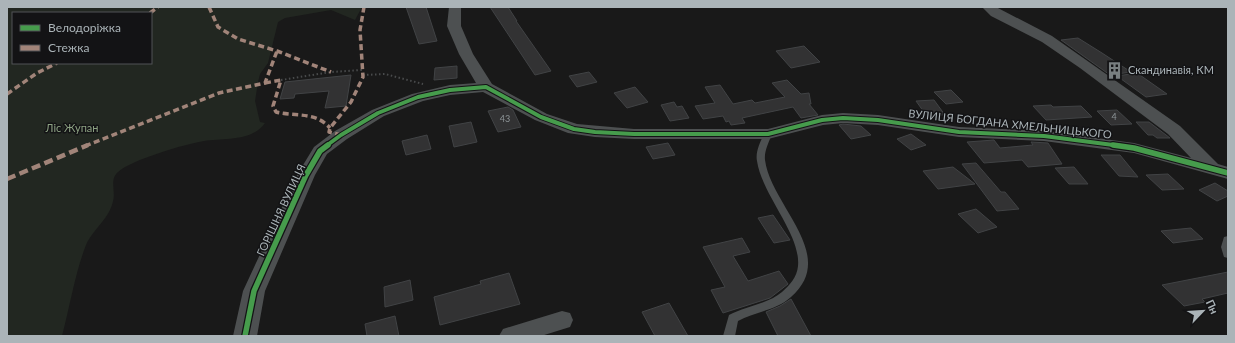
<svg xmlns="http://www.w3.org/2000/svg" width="1235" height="343" font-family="Lato,sans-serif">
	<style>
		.green { fill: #222721; fill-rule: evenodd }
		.building { fill: #323233; stroke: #414345 }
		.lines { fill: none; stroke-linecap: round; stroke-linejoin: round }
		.path { stroke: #494b4c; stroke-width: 2; stroke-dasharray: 1.5 2.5; stroke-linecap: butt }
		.service { fill: #4d5051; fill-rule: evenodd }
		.minor { fill: #4d5051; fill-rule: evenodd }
		.quiet-far1 { stroke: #a18479; stroke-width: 3.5; stroke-dasharray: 6 3.5; stroke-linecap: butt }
		.quiet { stroke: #a18479; stroke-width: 4.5; stroke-dasharray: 9 4.5; stroke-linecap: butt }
		.cycleway-far1-casing { stroke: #131315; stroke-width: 6 }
		.cycleway-casing { stroke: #131315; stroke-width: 8 }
		.cycleway-far1 { stroke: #469c4c; stroke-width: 4 }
		.cycleway { stroke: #469c4c; stroke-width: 5.5 }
		.labels { text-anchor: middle; stroke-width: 3; stroke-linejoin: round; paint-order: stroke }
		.number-label { font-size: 9px; fill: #8d9497 }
		.poi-label { font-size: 11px; fill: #abb4b8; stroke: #131315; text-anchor: start }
		.street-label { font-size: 11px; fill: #abb4b8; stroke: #131315 }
		.park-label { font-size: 11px; fill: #8da283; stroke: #131315 }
	</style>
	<rect width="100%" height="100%" fill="#191919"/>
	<path class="green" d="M7 7H362L355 20 331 10 285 18 278 22 268 63 260 74 258 82 255 101 260 122 265 123C252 142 223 138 204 141 185 144 131 160 118 172 109 180 116 191 113 201 110 218 93 229 86 245 75 273 70 306 62 336H7ZM13 13H151V63H13Z"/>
	<g class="building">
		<polygon points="406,7 426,7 437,41 419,44"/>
		<polygon points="490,7 508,7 517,21 516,21 551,71 535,75"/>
		<polygon points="1078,38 1102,53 1131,72 1110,75 1061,40"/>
		<polygon points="804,46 820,62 791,68 776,51"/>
		<polygon points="457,66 457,78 434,80 435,68"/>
		<polygon points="589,72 597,82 577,87 569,76"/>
		<polygon points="1137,73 1167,94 1146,97 1117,76"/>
		<polygon points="351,75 346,106 325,108 329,91 295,94 294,98 280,99 285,82"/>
		<polygon points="787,80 801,94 809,93 811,104 809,104 818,115 801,118 793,107 742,118 745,123 731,125 729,121 726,122 723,116 703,119 695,106 715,103 705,87 720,85 733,104 752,100 755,103 785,97 772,83"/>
		<polygon points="635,87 648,102 627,108 614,93"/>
		<polygon points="951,90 963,102 946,104 934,92"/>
		<polygon points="934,100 945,115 926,115 916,101"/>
		<polygon points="674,102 677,107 682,106 689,118 670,121 661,105"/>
		<polygon points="1051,105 1053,107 1081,106 1092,117 1046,120 1033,106"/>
		<polygon points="508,107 513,110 521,127 498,132 488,111"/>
		<polygon points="1117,110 1132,124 1111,125 1097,111"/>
		<polygon points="471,122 477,142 454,147 449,126"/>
		<polygon points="1136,122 1149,122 1170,138 1157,138 1153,135 1148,135"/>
		<polygon points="843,124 861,126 871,135 851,139 839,125"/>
		<polygon points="911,134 926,145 911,150 897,139"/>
		<polygon points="427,135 431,149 406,155 402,141"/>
		<polygon points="994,140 1000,148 1033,145 1031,142 1048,143 1062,164 1028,167 1022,160 984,163 967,142"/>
		<polygon points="668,143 675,155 653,159 646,147"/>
		<polygon points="1101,155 1120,155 1138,177 1119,176"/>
		<polygon points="976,163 1001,192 1005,192 1019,209 997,211 962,164"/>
		<polygon points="953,167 975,184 938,189 923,171"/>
		<polygon points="1074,167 1088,184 1069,184 1055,168"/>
		<polygon points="1168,174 1184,189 1162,190 1146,175"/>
		<polygon points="1215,183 1228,191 1228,196 1217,201 1199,190"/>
		<polygon points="976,209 997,227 978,233 958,214"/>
		<polygon points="773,215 790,240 774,243 758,218"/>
		<polygon points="1191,228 1203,239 1173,243 1161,231"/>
		<polygon points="742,238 750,252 733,256 748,281 779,271 788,284 770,298 723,313 711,290 725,287 703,247"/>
		<polygon points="1228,272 1228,293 1202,299 1205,302 1184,306 1162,285"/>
		<polygon points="509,273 520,304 440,325 434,297 481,284 480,281"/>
		<polygon points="410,280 413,300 385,307 384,287"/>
		<polygon points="791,299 811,336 778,336 766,312 780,306"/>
		<polygon points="669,303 688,336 655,336 642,312"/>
		<polygon points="395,316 399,336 367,336 365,324"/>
	</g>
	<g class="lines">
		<g class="path">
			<polyline points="363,75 385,74 423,84"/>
			<polyline points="281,80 331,72 362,70"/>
		</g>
		<g class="service">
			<path d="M768 131 772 134C769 142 764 151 765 160 771 206 839 255 791 297 777 310 755 312 738 321L735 336H723L729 315C746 306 768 304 782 292 790 285 797 277 798 266 801 234 762 195 757 161 755 152 761 140 765 132Z"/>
			<polygon points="1228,236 1228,258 1224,257 1221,247 1224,237"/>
		</g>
		<g class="minor">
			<polygon points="449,7 461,7 461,26 473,54 492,84 547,114 577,124 634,129 768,129 822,115 843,113 878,115 959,127 1044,131 1134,143 1191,158 1168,134 1080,68 1042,42 991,16 982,7 996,7 1052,36 1180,126 1218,164 1228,167 1228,179 1134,153 1044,141 959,137 878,125 843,123 823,125 768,139 634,139 595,137 568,133 535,120 483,92 450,95 423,101 384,116 347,139 327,154 315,175 265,291 257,336 233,336 243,291 297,175 314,147 335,131 372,110 412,94 450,85 476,83 459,54 447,26"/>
			<polygon points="562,311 570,313 573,320 570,327 541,336 499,336 503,329"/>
		</g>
		<g class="quiet-far1">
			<polyline points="209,7 218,27 238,39 277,51 331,72"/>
			<polyline points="150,13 158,7"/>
			<path d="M265 83 281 80 273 106 276 112C296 117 315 111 330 128"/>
			<polyline points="7,94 37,73 57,63"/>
			<polyline points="341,135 329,132 330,128 351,102 363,77 360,30 364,7"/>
			<polyline points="85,146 219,93 265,83 277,51"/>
		</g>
		<polyline class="quiet" points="7,179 88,145"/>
		<defs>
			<polyline id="cycleway-far1" points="326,146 341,135 378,113 418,97 450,90 486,87 541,117 574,129 595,132 634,134 768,134 822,120 843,118 878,120 959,132 1044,136 1121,146"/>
			<g id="cycleway">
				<polyline points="1113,145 1134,148 1228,173"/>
				<polyline points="245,336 254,291 306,175 320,151 328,145"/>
			</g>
		</defs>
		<use href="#cycleway-far1" class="cycleway-far1-casing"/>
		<use href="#cycleway" class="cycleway-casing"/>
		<use href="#cycleway-far1" class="cycleway-far1"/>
		<use href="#cycleway" class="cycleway"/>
	</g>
	<defs>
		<symbol id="building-bare" viewBox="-9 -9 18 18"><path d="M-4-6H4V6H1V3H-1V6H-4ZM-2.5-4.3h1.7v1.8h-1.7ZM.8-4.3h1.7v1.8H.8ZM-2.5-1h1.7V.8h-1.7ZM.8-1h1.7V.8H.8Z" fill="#787e80" stroke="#131315" stroke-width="2.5" paint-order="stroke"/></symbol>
	</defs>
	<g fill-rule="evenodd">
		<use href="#building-bare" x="1102" y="58" width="25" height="25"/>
	</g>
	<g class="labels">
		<g class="number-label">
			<text x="1114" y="120">4</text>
			<text x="505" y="122">43</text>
		</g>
		<g class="poi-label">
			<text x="1128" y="74">Скандинавія, КМ</text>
		</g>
		<g class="street-label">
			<text transform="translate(1010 124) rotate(6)" y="4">ВУЛИЦЯ БОГДАНА ХМЕЛЬНИЦЬКОГО</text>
			<text transform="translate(281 210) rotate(-65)" y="4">ГОРІШНЯ ВУЛИЦЯ</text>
		</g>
		<g class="park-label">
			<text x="72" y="132">Ліс Жупан</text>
		</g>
	</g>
	<rect width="1235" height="343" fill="none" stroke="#abb4b8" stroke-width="16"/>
	<rect x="12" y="12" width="140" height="52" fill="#131315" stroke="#505356"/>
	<rect x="20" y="25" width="20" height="6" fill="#469c4c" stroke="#505356"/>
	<text x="48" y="32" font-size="12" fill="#abb4b8">Велодоріжка</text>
	<rect x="20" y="45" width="20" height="6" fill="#a18479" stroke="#505356"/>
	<text x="48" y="52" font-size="12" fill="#abb4b8">Стежка</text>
	<g transform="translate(1203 311) rotate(65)" stroke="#131315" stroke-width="3" paint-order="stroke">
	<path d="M0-3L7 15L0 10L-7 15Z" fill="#abb4b8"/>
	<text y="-6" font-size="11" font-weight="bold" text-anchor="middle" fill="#abb4b8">Пн</text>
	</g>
</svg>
